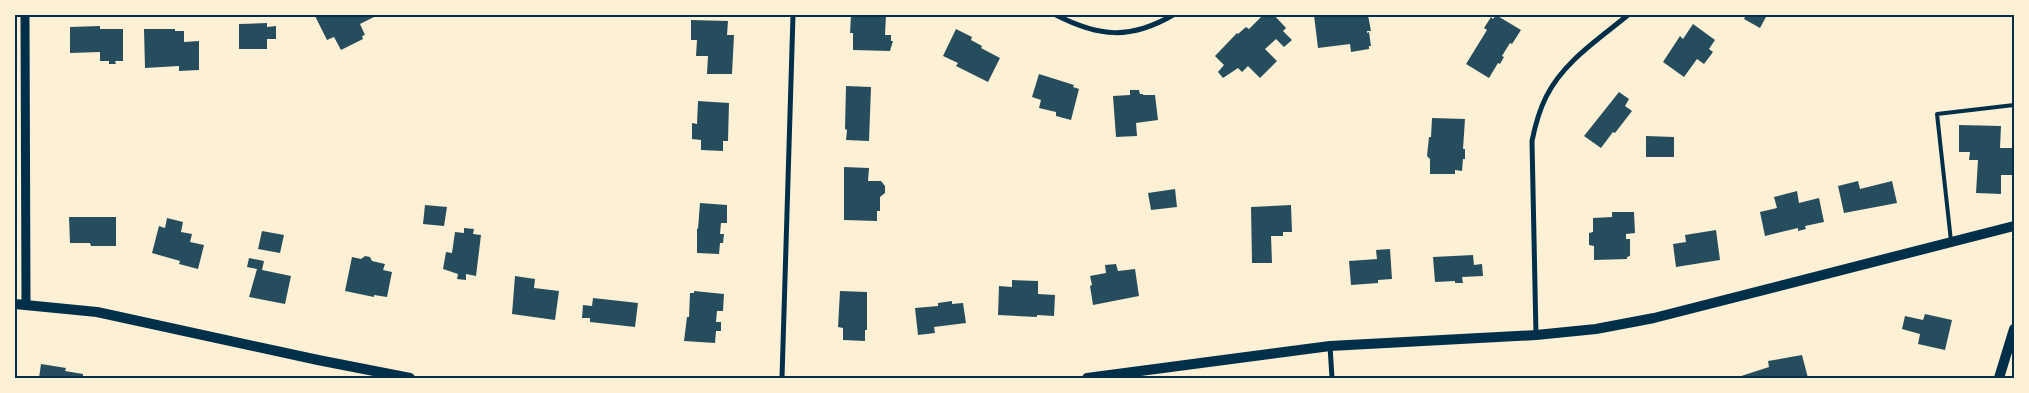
<svg xmlns="http://www.w3.org/2000/svg" width="2029" height="393" font-family="'Noto Serif',serif">
	<style>
		.building { fill: #264d5e }
		.lines { fill: none; stroke-linecap: round; stroke-linejoin: round }
		.service { stroke: #003049; stroke-width: 4 }
		.minor { stroke: #003049; stroke-width: 5 }
		.tertiary { stroke: #003049; stroke-width: 9 }
		.secondary { stroke: #003049; stroke-width: 10 }
		.neatline { fill: none; stroke: #003049; stroke-width: 2 }
	</style>
	<rect width="100%" height="100%" fill="#fdf0d5"/>
	<g class="building">
		<polygon points="318,15 378,15 360,24 365,35 362,36 363,39 341,50 334,37 327,40 315,16"/>
		<polygon points="851,15 886,15 885,35 891,35 891,41 893,41 890,51 853,50 853,33 850,33"/>
		<polygon points="1263,15 1274,15 1286,28 1283,31 1292,40 1284,47 1276,39 1265,49 1277,61 1260,78 1248,66 1242,72 1238,68 1223,78 1218,72 1224,65 1215,56 1237,33 1238,34 1246,27 1249,29"/>
		<polygon points="1314,15 1368,15 1371,31 1367,31 1367,33 1369,32 1371,46 1369,46 1369,49 1351,52 1350,44 1318,48"/>
		<polygon points="1496,15 1521,30 1512,44 1510,43 1502,56 1504,57 1500,64 1498,63 1489,78 1466,64 1487,30 1484,28 1491,17 1493,19"/>
		<polygon points="1746,15 1767,15 1760,28 1744,19"/>
		<polygon points="691,20 728,21 727,35 734,35 732,74 707,74 708,56 696,56 697,40 691,40"/>
		<polygon points="267,23 267,27 276,26 276,39 267,39 267,49 239,49 239,24"/>
		<polygon points="1693,24 1715,40 1709,49 1713,52 1704,64 1697,59 1684,77 1663,62 1680,36 1683,39"/>
		<polygon points="100,26 100,29 123,29 123,61 115,61 116,64 109,64 109,61 100,61 100,52 70,53 70,27"/>
		<polygon points="144,29 175,29 175,31 184,31 184,42 199,41 199,70 179,71 179,66 145,68"/>
		<polygon points="956,29 972,37 971,40 982,46 981,48 1000,58 988,82 956,66 958,63 943,56"/>
		<polygon points="1039,74 1074,85 1073,87 1079,89 1071,120 1056,116 1056,112 1039,108 1041,100 1032,97"/>
		<polygon points="846,86 871,87 869,141 846,140 847,130 845,129"/>
		<polygon points="1130,90 1139,90 1140,94 1143,94 1143,95 1155,95 1158,120 1136,123 1137,136 1116,137 1113,96 1130,95"/>
		<polygon points="1619,92 1629,99 1625,106 1632,111 1615,133 1613,132 1601,148 1584,136"/>
		<polygon points="698,101 729,103 728,141 723,141 723,151 701,150 701,140 692,139 692,123 697,124"/>
		<polygon points="1432,118 1465,119 1463,149 1465,149 1465,159 1463,159 1462,171 1455,170 1455,174 1430,174 1430,159 1427,156 1429,137 1431,137"/>
		<polygon points="1959,125 2001,126 2000,148 2014,148 2014,175 2001,175 2001,194 1976,193 1978,160 1969,160 1970,152 1959,152"/>
		<polygon points="1646,136 1674,137 1674,157 1646,157"/>
		<polygon points="844,167 869,168 868,181 881,181 885,186 885,193 880,197 880,211 877,211 877,221 844,220"/>
		<polygon points="1858,181 1860,189 1892,181 1897,203 1844,213 1838,186"/>
		<polygon points="1175,189 1177,207 1151,210 1148,193"/>
		<polygon points="1797,191 1799,203 1819,198 1824,222 1805,226 1806,229 1798,231 1798,228 1765,236 1760,212 1777,208 1774,197"/>
		<polygon points="700,203 727,205 727,223 721,223 720,234 724,234 723,243 720,243 719,254 697,253 697,228 698,229"/>
		<polygon points="425,205 447,207 444,226 423,224"/>
		<polygon points="1291,205 1292,232 1283,232 1283,236 1271,236 1272,263 1252,263 1251,207"/>
		<polygon points="1612,212 1634,212 1635,233 1626,234 1626,239 1630,239 1630,256 1627,257 1627,259 1594,260 1594,246 1589,245 1589,233 1593,232 1593,218 1612,217"/>
		<polygon points="69,217 116,217 116,246 91,246 90,243 70,243"/>
		<polygon points="167,218 183,222 181,232 192,234 190,242 204,245 198,269 179,264 180,261 152,253 159,226 165,228"/>
		<polygon points="464,228 474,229 473,234 481,235 476,276 466,274 466,280 457,279 458,274 443,269 446,252 452,253 455,232 464,233"/>
		<polygon points="1716,230 1720,260 1676,267 1673,244 1686,242 1685,235"/>
		<polygon points="262,231 284,235 280,253 258,249"/>
		<polygon points="1390,249 1392,279 1378,280 1378,283 1351,285 1349,261 1377,259 1376,250"/>
		<polygon points="1473,255 1474,265 1482,264 1483,276 1462,277 1463,283 1455,283 1455,281 1435,282 1433,257"/>
		<polygon points="365,256 370,257 372,261 385,264 383,270 392,272 387,297 374,295 374,297 345,291 352,257 361,259"/>
		<polygon points="249,258 264,261 262,270 291,276 285,304 249,297 257,269 247,267"/>
		<polygon points="1116,264 1118,271 1135,269 1139,296 1093,305 1090,286 1092,285 1090,276 1106,273 1105,265"/>
		<polygon points="515,276 535,279 534,288 559,291 555,320 512,314"/>
		<polygon points="1012,280 1038,281 1038,294 1055,295 1054,316 1037,315 1037,317 998,315 999,286 1012,287"/>
		<polygon points="694,291 724,294 723,311 717,311 716,322 721,322 721,331 716,331 715,343 684,341 687,317 689,317 690,293 694,293"/>
		<polygon points="840,291 867,292 867,330 865,330 865,341 843,340 843,328 838,327"/>
		<polygon points="593,298 638,303 635,327 590,322 590,318 582,318 583,305 592,306"/>
		<polygon points="952,301 952,304 963,303 966,323 934,327 935,333 918,335 915,308 938,306 938,303"/>
		<polygon points="1925,314 1952,320 1945,350 1918,344 1920,334 1902,329 1905,316 1923,320"/>
		<polygon points="1802,355 1808,378 1735,378 1769,367 1768,361"/>
		<polygon points="41,364 66,368 65,371 83,374 83,378 39,378"/>
	</g>
	<g class="lines">
		<polyline class="service" points="1951,241 1937,114 2014,105"/>
		<g class="minor">
			<path d="M1056 15C1099 37 1130 40 1173 15"/>
			<path d="M1536 335 1532 141C1535 126 1539 111 1546 97 1563 62 1599 39 1628 15"/>
			<polyline points="1330,346 1332,378"/>
			<polyline points="782,378 793,15"/>
		</g>
		<polyline class="tertiary" points="25,15 26,304"/>
		<g class="secondary">
			<polyline points="15,304 97,312 318,360 410,378"/>
			<polyline points="1087,378 1330,346 1536,335 1596,329 1654,318 2014,226"/>
			<polyline points="1999,378 2014,329"/>
		</g>
	</g>
	<rect width="2029" height="393" fill="none" stroke="#fdf0d5" stroke-width="32"/>
	<rect x="16" y="16" width="1997" height="361" class="neatline"/>
</svg>
